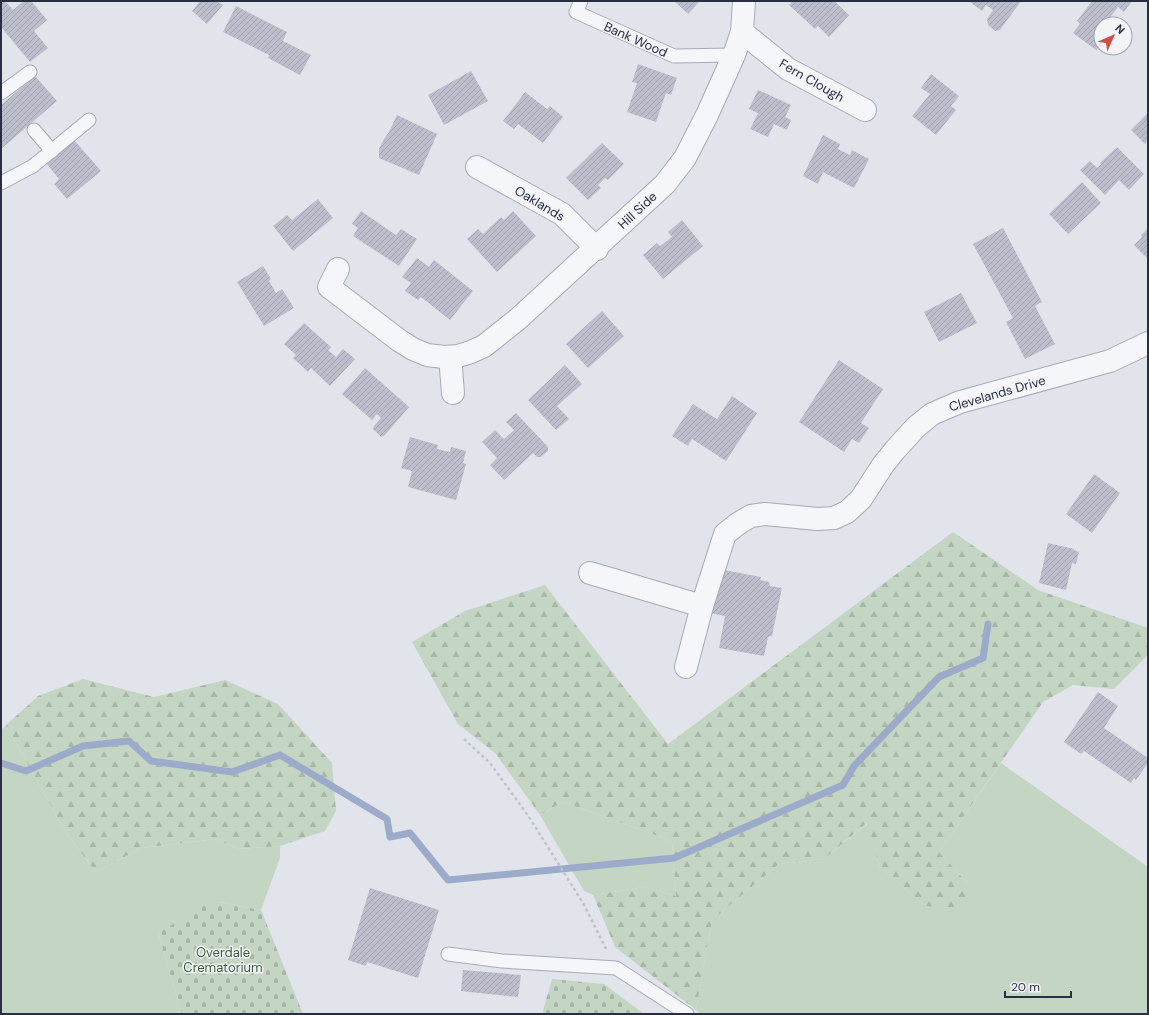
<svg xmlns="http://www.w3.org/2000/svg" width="1149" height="1015" font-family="'DM Sans',sans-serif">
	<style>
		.green { fill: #c5d5c3 }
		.forest { fill: url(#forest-firs) }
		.cemetery { fill: url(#cemetery-stones) }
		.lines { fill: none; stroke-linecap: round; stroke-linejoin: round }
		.stream { stroke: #9dabcb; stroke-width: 7 }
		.building { fill: url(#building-hatch) }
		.lane-casing { stroke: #a7aab5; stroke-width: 15 }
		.street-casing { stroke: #a7aab5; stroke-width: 24 }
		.path { stroke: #c0c2ca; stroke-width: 2.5; stroke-dasharray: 3 3; stroke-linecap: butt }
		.lane { stroke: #f5f6f9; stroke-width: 13 }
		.street { stroke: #f5f6f9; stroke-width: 22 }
		.labels { text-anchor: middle; stroke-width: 3; stroke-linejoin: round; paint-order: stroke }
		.street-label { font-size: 13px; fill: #2a2e43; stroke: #f2f4f8 }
		.park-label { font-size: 13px; fill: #375f37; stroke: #f2f4f8 }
	</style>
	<defs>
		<pattern id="forest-firs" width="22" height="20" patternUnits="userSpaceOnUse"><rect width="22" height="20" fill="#c5d5c3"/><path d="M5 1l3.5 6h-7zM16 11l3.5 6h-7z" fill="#a9b7a9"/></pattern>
		<pattern id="cemetery-stones" width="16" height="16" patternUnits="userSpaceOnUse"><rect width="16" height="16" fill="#c5d5c3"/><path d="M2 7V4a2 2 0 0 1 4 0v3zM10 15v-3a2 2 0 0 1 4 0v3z" fill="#a9b7a9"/></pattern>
		<pattern id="building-hatch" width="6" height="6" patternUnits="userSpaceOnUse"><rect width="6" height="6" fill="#bcbfcb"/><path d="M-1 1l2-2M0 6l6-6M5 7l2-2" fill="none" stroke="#a2a4b0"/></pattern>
	</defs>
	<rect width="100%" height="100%" fill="#e2e4eb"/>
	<g class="green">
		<polygon points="6,725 67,834 96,872 141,848 216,839 238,849 280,846 280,858 261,910 219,902 158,933 182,1014 1,1014 1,730"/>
		<polygon points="1001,763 1148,867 1148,1014 701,1014 696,1010 712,920 779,864 824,859 869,822 879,866 925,906 970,886 939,852"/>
		<polygon points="563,802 672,841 676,896 644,887 593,895 584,891 540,815"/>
	</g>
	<g class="forest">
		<polygon points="953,532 1038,590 1148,628 1148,655 1114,689 1073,685 1043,702 939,852 970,886 961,908 925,906 879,866 868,822 824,859 779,864 712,920 696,1010 615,947 593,895 644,887 676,896 672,841 563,802 540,815 495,753 458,724 412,642 465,611 545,585 668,744"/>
		<polygon points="83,679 154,697 225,680 278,704 332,763 336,811 325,831 280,846 238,849 216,839 141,848 96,872 67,834 6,725 38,696"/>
	</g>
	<g class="cemetery">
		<polygon points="219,902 261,910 303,1014 182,1014 158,933 204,905"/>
		<polygon points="552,979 604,984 644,1014 542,1014"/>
	</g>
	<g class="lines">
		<polyline class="stream" points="1,763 26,771 83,746 129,741 151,761 232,772 280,755 387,819 390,837 410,833 448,880 674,858 843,785 854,766 939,677 983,658 988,624"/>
	</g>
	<g class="building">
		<polygon points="5,1 13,10 24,1 31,1 47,20 34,31 48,48 30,62 1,27 1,4"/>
		<polygon points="200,1 217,1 223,5 207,24 192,11"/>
		<polygon points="674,1 700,1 688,14"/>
		<polygon points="793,1 834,1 849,15 829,37 818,26 815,29 789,5"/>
		<polygon points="969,1 1021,1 1000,30 995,31 988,25 987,19 993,10 986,5 982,11"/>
		<polygon points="1092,1 1132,1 1124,12 1118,7 1105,24 1101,24 1101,44 1096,50 1073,33 1080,24 1077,21"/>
		<polygon points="236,6 287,32 283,41 311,55 300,75 268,58 269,55 223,32"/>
		<polygon points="638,64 677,78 671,95 666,93 656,122 627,112 637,83 632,82"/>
		<polygon points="471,71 488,101 444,125 428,95"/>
		<polygon points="931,74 959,96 951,106 956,110 936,135 912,116 930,94 921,88"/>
		<polygon points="35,76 57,101 1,149 1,105"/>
		<polygon points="758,90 791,105 785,117 791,120 787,130 774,124 768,137 750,129 758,113 749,109"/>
		<polygon points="525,92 547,109 550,106 563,117 543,143 518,124 514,129 503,121"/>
		<polygon points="1148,113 1148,141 1145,144 1131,130"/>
		<polygon points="397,115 437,134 419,175 379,158 379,149 384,139 389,132"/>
		<polygon points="823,135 840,144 838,149 850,155 852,150 869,159 854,188 823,172 818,184 803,176"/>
		<polygon points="74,140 101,171 67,199 54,184 59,179 46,163"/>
		<polygon points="602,143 624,164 608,180 605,178 598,185 601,188 588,200 566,178"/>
		<polygon points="1117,147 1144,174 1129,190 1119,180 1105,195 1080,170 1090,161 1097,168 1101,164 1100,163"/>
		<polygon points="1082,182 1101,203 1068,234 1049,214"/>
		<polygon points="318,199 333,218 293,251 273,226 287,215 292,220"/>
		<polygon points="361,211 396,235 401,229 417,239 399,266 353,236 358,228 352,224"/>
		<polygon points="513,211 536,236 497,272 467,239 478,229 483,234 501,217 504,220"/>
		<polygon points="682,220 703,246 663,279 643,255 657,243 660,246 672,237 668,232"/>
		<polygon points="1003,228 1042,302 1035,306 1055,344 1025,359 1006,322 1013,318 973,244"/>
		<polygon points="1148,228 1148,259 1134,245 1142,237 1141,235"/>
		<polygon points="417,258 429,267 434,260 473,291 450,320 421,297 418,300 405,291 411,283 402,277"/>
		<polygon points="263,266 271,279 269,281 276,293 282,289 294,308 264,326 237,282"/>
		<polygon points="961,293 977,323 939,342 924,312"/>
		<polygon points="602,311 624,336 588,368 566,344"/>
		<polygon points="304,323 331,347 328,350 336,357 343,349 355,359 330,386 311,368 308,372 293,358 296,355 284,344"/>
		<polygon points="839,360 883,389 861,423 869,428 859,443 852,439 844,452 799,422"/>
		<polygon points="565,365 582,384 557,406 569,419 556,430 528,400"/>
		<polygon points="365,368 409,407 385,435 381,437 373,429 374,426 381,418 377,414 372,420 342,394"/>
		<polygon points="732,396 757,413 726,461 692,439 688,446 672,436 693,404 717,419"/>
		<polygon points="516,413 548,447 548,451 541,457 537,457 533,453 504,480 490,465 497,458 482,442 495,430 504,439 514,430 506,422"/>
		<polygon points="410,437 438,445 437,449 450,452 451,447 466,451 463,463 466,464 456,500 408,487 412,471 401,468"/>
		<polygon points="1094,474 1120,493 1092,533 1066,514"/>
		<polygon points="1048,543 1074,549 1074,550 1079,552 1076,564 1072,563 1066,590 1039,583"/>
		<polygon points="718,569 761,577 760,580 769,582 770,586 782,588 772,636 768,637 764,656 719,648 725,616 710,613"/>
		<polygon points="1098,692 1118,706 1104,728 1148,758 1148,763 1136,780 1134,778 1131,783 1084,751 1081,754 1064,742"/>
		<polygon points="370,888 439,910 418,978 367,962 366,966 348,960"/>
		<polygon points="463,970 521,975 518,997 461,991"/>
	</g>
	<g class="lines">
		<defs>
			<g id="lane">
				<polyline points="581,1 576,12 674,56 734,55"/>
				<polyline points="1,93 30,72"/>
				<polyline points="34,130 52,151"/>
				<polyline points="1,183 33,166 89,120"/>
				<polyline points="448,954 502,961 616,968 687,1014"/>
			</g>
			<g id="street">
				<polyline points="742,32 788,69 865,110"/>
				<polyline points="477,167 562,214 597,249"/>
				<polyline points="338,269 329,287 400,341 413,349 427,355 444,357 458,356 471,352 484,346 518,319 665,184 685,158 707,115 734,55 742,32 744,1"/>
				<polyline points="450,357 453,393"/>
				<polyline points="590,573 702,606"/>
				<polyline points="686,667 702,606 725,534 739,523 751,516 765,514 818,519 834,518 847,512 861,499 883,465 895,450 916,427 932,414 960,402 1110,361 1148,343"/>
			</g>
		</defs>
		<use href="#lane" class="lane-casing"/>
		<use href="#street" class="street-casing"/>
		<polyline class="path" points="464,739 490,763 529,817 583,903 606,949"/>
		<use href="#lane" class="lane"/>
		<use href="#street" class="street"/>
	</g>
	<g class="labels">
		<g class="street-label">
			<text transform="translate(636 39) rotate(24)" y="5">Bank Wood</text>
			<text transform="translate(812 80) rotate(30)" y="5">Fern Clough</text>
			<text transform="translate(540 203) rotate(31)" y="5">Oaklands</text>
			<text transform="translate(637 210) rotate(-43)" y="5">Hill Side</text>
			<text transform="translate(997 393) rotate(-16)" y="5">Clevelands Drive</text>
		</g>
		<g class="park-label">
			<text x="223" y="957">Overdale<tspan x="223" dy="15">Crematorium</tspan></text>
		</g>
	</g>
	<rect width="1149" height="1015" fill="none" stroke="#2a2e43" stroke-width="4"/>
	<g transform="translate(1113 36) rotate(45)"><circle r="19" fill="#f2f4f8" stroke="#a2a5b0"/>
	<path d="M0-3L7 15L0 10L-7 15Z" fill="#d14c47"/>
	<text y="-6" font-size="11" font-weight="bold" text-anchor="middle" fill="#2a2e43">N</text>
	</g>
	<path d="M1005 991v6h66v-6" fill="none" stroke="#2a2e43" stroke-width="2"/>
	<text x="1011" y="991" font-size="12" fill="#2a2e43" stroke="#f2f4f8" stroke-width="3" paint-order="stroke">20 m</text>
</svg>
